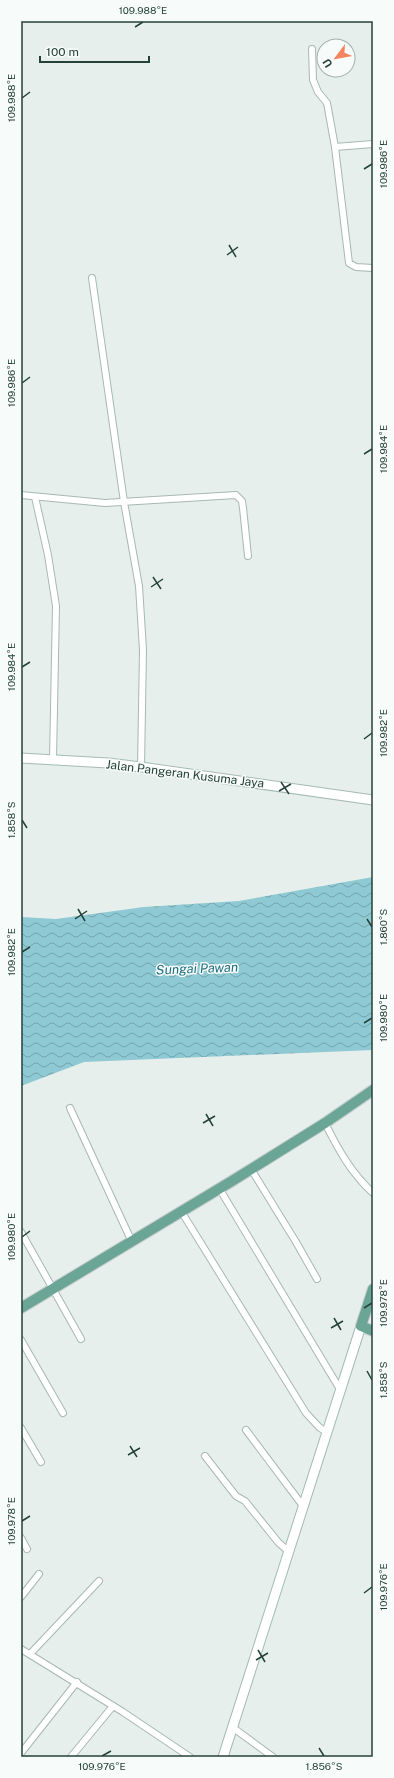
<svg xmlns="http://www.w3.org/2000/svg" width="394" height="1778" font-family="'Public Sans',sans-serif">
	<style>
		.water { fill: url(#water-waves) }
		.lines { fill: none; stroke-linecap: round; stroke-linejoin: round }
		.street-casing { stroke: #a8b8b2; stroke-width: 8 }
		.secondary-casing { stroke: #a4bbb3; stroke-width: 11 }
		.primary-casing { stroke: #c2cac8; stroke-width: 12 }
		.street { stroke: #fff; stroke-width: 6 }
		.secondary { stroke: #fff; stroke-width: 9 }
		.primary { stroke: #6aa596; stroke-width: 10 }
		.ticks { fill: none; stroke: #24423a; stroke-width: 1.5 }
		.labels { text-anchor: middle; stroke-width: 3; stroke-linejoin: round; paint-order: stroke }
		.street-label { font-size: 12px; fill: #24423a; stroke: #f7fbf9 }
		.water-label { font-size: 13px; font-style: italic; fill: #1c6f80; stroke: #f7fbf9 }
		.neatline { fill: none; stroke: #24423a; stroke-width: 1.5 }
		.ticks-label { font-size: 10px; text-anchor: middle; fill: #24423a }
	</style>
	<defs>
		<pattern id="water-waves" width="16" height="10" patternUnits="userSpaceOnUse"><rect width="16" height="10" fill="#8ec9d4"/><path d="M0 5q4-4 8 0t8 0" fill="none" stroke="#74a5ad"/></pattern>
	</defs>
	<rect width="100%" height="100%" fill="#e6efeb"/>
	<polygon class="water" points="373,877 373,1050 84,1062 21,1086 21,917 56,919 144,907 239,901"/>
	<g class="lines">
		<defs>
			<g id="street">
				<polyline points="312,49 313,80 318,92 327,103 335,147 349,263 356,267 373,268"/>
				<polyline points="335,147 373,144"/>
				<polyline points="92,278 124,502 139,586 143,650 141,767"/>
				<polyline points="21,495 105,503 236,495 242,501 243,508 248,556"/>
				<polyline points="35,497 48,555 56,606 53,759"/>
				<polyline points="70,1108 132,1242"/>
				<path d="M325 1123C338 1149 351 1173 373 1193"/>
				<polyline points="251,1169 296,1242 317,1279"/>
				<polyline points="219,1188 341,1391"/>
				<polyline points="181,1211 306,1413 319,1427 326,1432"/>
				<polyline points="21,1232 81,1339"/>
				<polyline points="21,1340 63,1413"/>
				<polyline points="21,1428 41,1462"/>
				<polyline points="246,1430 303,1506"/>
				<polyline points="205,1456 236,1496 245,1501 278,1542 288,1551"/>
				<polyline points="21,1538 27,1549"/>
				<polyline points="21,1597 39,1574"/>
				<polyline points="21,1649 123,1712 190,1757"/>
				<polyline points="30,1654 99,1581"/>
				<polyline points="232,1727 273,1757"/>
				<polyline points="21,1753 77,1682"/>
				<polyline points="71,1757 113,1706"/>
			</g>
			<g id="secondary">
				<polyline points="21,758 108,763 141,767 373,800"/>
				<polyline points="223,1757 361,1326"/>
			</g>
			<g id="primary">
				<polyline points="373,1289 361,1326 373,1331"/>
				<polyline points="21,1308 232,1181 325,1123 373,1090"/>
			</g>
		</defs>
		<use href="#street" class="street-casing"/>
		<use href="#secondary" class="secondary-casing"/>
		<use href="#primary" class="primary-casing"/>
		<use href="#street" class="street"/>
		<use href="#secondary" class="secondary"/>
		<use href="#primary" class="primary"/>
	</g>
	<path class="ticks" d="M135 27 143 22M22 98 30 92M364 169 372 164M229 245 236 257M227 255 238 247M22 383 30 377M364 454 372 449M153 577 161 589M151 587 163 579M22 667 30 662M364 739 372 733M281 782 289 794M279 791 291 784M22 820 27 828M78 909 85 921M75 919 87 911M367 919 372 927M22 952 30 947M364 1023 372 1018M206 1114 213 1126M203 1123 215 1116M22 1237 30 1231M364 1308 372 1303M334 1318 341 1330M331 1328 343 1321M367 1371 372 1380M130 1446 137 1457M128 1455 140 1448M22 1521 30 1516M364 1593 372 1587M258 1650 265 1662M256 1660 268 1653M319 1748 324 1756M102 1756 111 1751"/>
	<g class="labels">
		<g class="street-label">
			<text transform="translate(185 774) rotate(7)" y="4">Jalan Pangeran Kusuma Jaya</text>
		</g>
		<g class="water-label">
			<text transform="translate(197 968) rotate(-2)" y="5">Sungai Pawan</text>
		</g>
	</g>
	<rect width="394" height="1778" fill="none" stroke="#f7fbf9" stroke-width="44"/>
	<g transform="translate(336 58) rotate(238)"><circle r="19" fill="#f7fbf9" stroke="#a3b1ad"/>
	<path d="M0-3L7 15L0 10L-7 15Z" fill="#f4845f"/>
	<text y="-6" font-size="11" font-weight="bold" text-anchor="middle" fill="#24423a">U</text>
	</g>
	<path d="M40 56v6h109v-6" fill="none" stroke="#24423a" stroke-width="2"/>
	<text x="46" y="56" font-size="12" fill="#24423a" stroke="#f7fbf9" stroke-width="3" paint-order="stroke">100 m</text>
	<rect x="22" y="22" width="350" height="1734" class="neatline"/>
	<g class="ticks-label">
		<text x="143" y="14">109.988°E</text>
		<text transform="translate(11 98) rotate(-90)" y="4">109.988°E</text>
		<text transform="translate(383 164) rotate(-90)" y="4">109.986°E</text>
		<text transform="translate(11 383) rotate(-90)" y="4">109.986°E</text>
		<text transform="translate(383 449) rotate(-90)" y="4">109.984°E</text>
		<text transform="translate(11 667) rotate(-90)" y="4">109.984°E</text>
		<text transform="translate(383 733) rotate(-90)" y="4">109.982°E</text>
		<text transform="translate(11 820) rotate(-90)" y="4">1.858°S</text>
		<text transform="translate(383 927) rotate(-90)" y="4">1.860°S</text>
		<text transform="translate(11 952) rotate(-90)" y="4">109.982°E</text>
		<text transform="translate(383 1018) rotate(-90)" y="4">109.980°E</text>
		<text transform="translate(11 1237) rotate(-90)" y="4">109.980°E</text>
		<text transform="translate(383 1303) rotate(-90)" y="4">109.978°E</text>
		<text transform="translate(383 1380) rotate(-90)" y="4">1.858°S</text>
		<text transform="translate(11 1521) rotate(-90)" y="4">109.978°E</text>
		<text transform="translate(383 1587) rotate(-90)" y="4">109.976°E</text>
		<text x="102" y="1770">109.976°E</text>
		<text x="324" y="1770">1.856°S</text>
	</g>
</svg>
